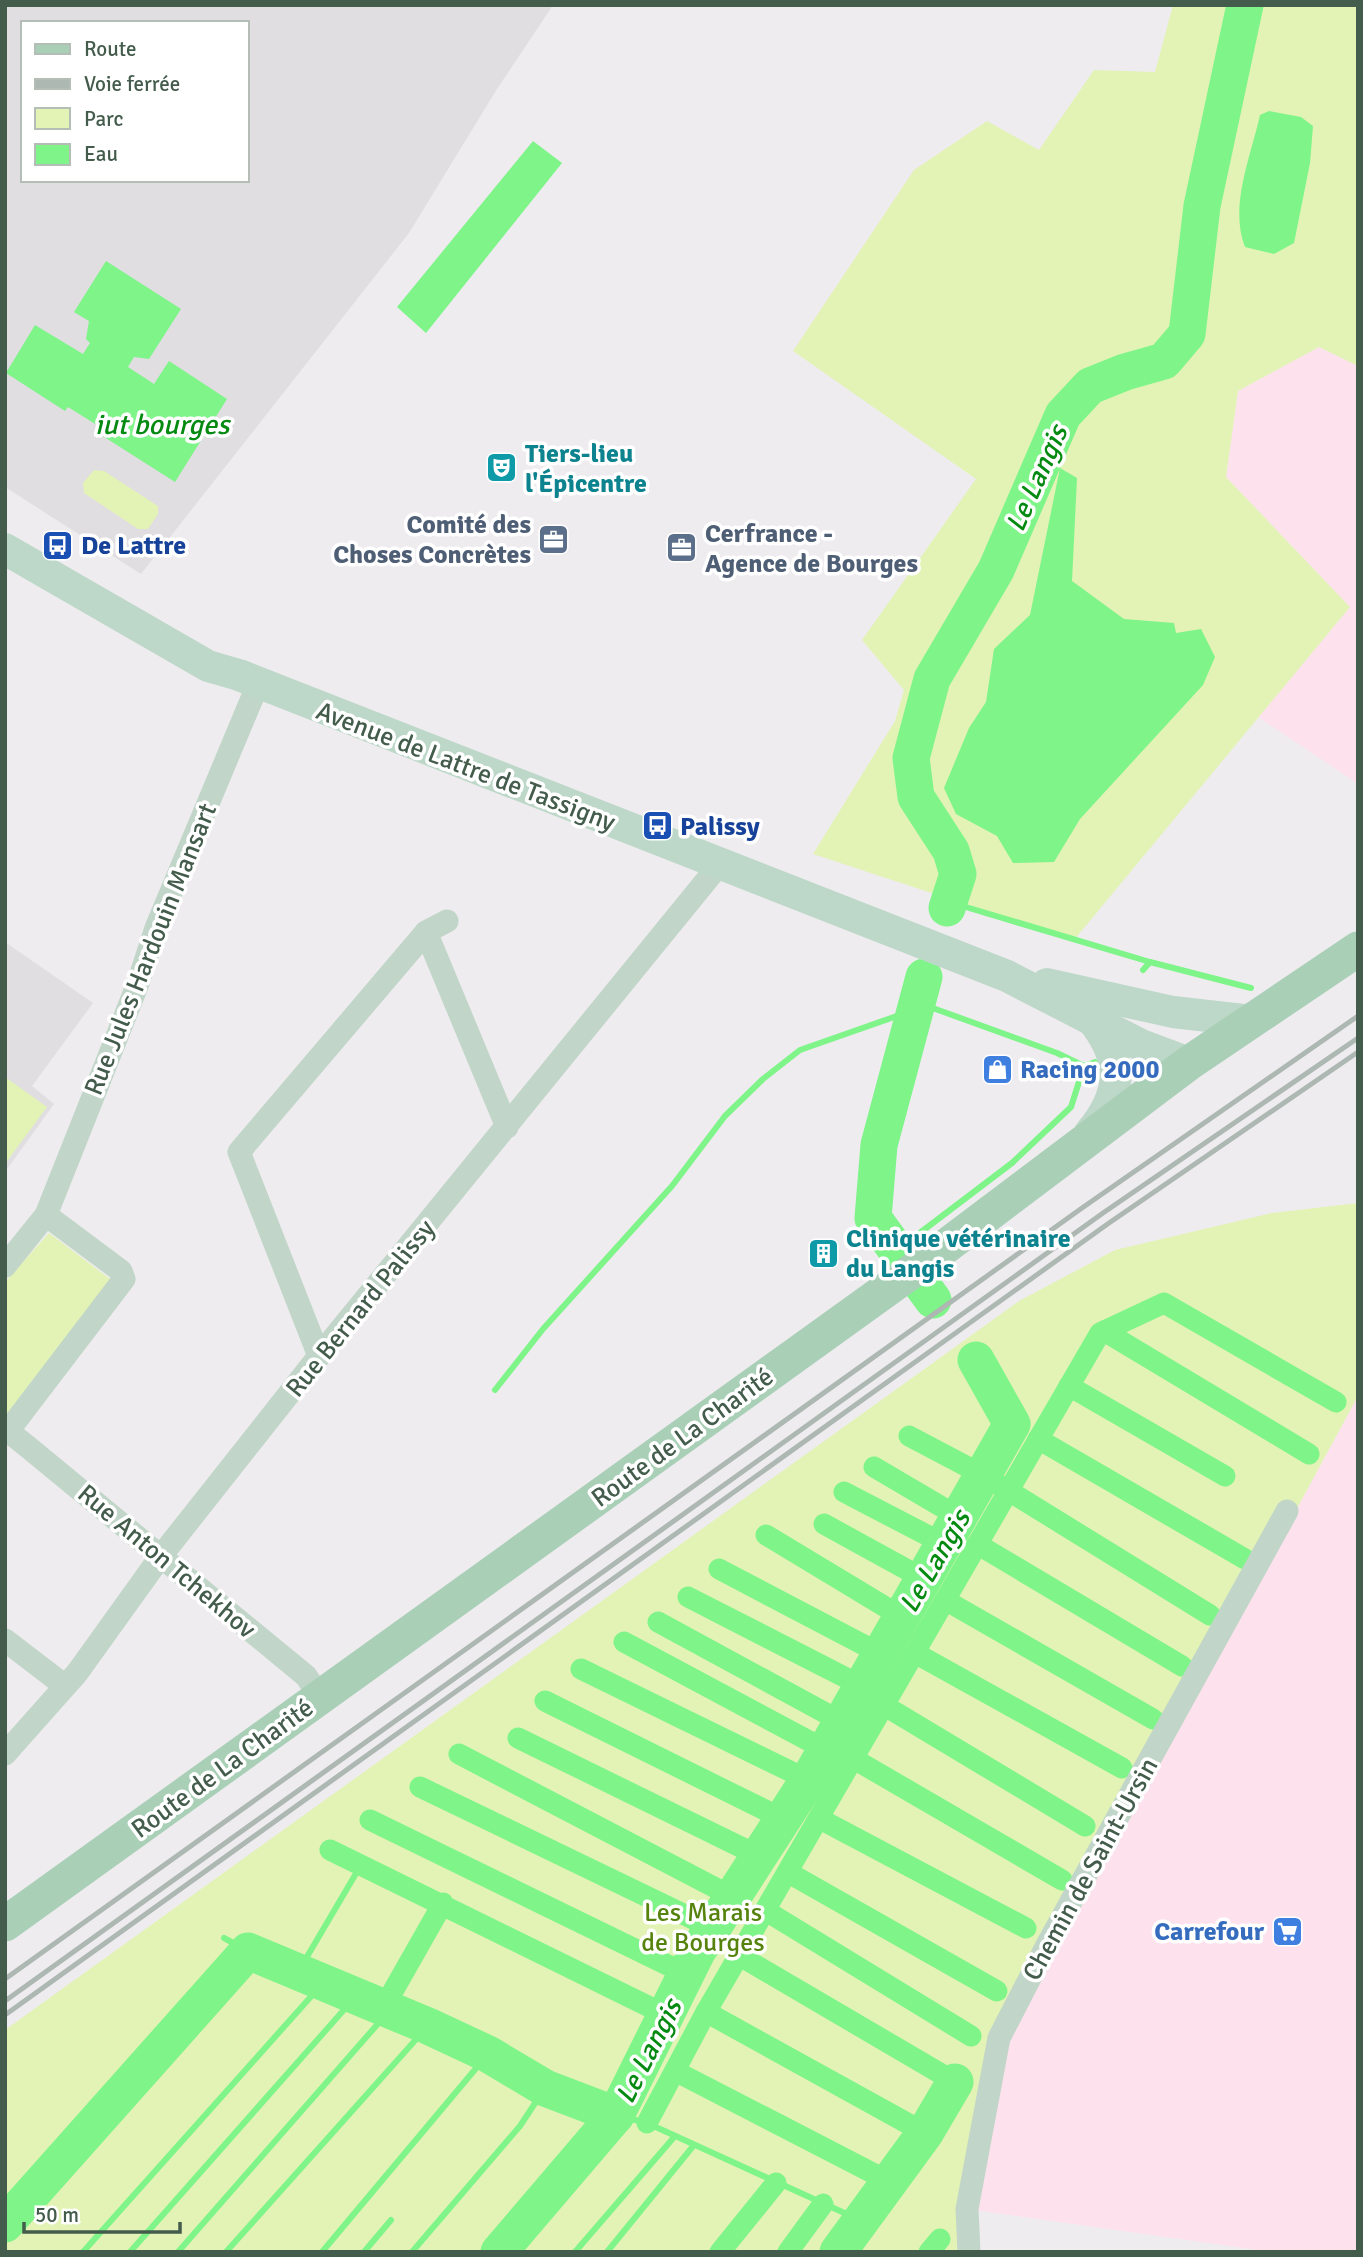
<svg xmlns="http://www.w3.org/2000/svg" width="1363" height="2257" font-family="Signika,sans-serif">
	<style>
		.commercial { fill: #fde2ed }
		.education { fill: #e0dee1; fill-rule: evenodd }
		.green { fill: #e2f3b5 }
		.water { fill: #7ef489 }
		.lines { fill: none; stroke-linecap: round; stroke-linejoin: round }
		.stream { stroke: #7ef489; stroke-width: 6 }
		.canal { stroke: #7ef489; stroke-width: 21 }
		.river { stroke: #7ef489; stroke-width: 37 }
		.minor { stroke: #c1d6c8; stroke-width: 23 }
		.secondary { stroke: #bdd8c8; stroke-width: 32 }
		.primary { stroke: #a9cfb7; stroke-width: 35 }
		.rail { stroke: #aeb8b3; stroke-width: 5 }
		.labels { text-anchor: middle; stroke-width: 7; stroke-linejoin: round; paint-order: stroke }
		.culture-label { font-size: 26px; font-weight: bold; fill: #0d838f; stroke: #fff; text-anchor: start }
		.service-label { font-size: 26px; font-weight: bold; fill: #4e5e75; stroke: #fff; text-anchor: end }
		.transit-label { font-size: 26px; font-weight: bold; fill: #164399; stroke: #fff; text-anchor: start }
		.street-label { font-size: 26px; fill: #435c4c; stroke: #fff }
		.shop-label { font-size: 26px; font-weight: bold; fill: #366cbe; stroke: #fff; text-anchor: start }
		.park-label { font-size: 26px; fill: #56830e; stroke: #fff }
		.water-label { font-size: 28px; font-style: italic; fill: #048a11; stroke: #fff }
	</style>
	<rect width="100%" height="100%" fill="#efecf0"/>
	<g class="commercial">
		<polygon points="1319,347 1358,366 1358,784 1258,717 1350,607 1226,477 1238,391"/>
		<polygon points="1358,1396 1358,2252 1272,2252 967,2209 1002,2052"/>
	</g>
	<g class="education">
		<path d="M5 5H553L497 89 409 233 141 574 5 487ZM23 23H247V180H23Z"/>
		<polygon points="5,942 93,1003 32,1086 54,1104 5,1172"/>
	</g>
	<g class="green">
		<polygon points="1173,5 1358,5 1358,366 1319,347 1238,391 1226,477 1350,607 1074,940 813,854 895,721 904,690 862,640 976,479 793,351 914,170 987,121 1039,150 1094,70 1155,72"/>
		<polygon points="94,470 104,471 158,506 158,514 148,529 138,529 84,493 83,483"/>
		<polygon points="5,1077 47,1107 5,1164"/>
		<polygon points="1358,1203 1358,1396 1002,2052 969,2201 973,2252 5,2252 5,2030 1019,1301 1115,1250 1272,1213"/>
		<polygon points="49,1233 110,1279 10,1413 6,1413 5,1282"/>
	</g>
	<g class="water">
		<path d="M1269 111 1301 117 1313 126 1310 163 1294 243 1274 254 1245 247C1229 207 1251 156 1260 115Z"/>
		<polygon points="533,141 562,163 426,333 397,307"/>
		<polygon points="106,261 181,309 149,359 134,357 128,367 154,384 169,361 227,399 175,482 98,433 100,427 68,407 65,411 6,373 35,325 83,354 90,343 86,339 89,321 74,312"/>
		<polygon points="1060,468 1077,478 1072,581 1124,619 1174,623 1176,633 1201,629 1215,657 1203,685 1080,819 1054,862 1013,863 997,836 956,814 944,788 969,728 986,702 994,649 1030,615"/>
	</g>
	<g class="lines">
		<g class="stream">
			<polyline points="949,902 1150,962 1143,970"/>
			<polyline points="1150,962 1251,988"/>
			<polyline points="896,1251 1012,1163 1071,1107 1084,1066 1095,1062"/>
			<polyline points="495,1390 543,1329 672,1186 725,1116 763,1079 800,1050 914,1010 930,1007 1057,1053 1084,1066"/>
			<polyline points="224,1938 248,1951"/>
			<polyline points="298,1972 361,1865"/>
			<polyline points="616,2115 647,2123 862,2221"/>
			<polyline points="83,2252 324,1982"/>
			<polyline points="130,2252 357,1995"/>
			<polyline points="178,2252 390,2010"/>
			<polyline points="226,2252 428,2026"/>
			<polyline points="322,2252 488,2054"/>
			<polyline points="364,2252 391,2220"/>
			<polyline points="412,2252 520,2126 545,2088"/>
			<polyline points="575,2252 675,2136"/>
			<polyline points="607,2252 694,2145"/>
		</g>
		<g class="canal">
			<polyline points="1104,1331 1309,1454"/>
			<polyline points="1069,1386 1225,1476"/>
			<polyline points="909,1436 983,1475 1210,1615"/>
			<polyline points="1038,1439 1245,1559"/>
			<polyline points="874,1467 959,1517"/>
			<polyline points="844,1492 944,1544"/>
			<polyline points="824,1524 924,1579"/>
			<polyline points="766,1535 902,1617"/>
			<polyline points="977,1544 1182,1666"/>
			<polyline points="719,1569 881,1654"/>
			<polyline points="688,1597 862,1686"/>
			<polyline points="945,1600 1153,1719"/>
			<polyline points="658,1622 842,1722"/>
			<polyline points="624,1642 826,1750"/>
			<polyline points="915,1653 1122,1768"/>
			<polyline points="581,1669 808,1780"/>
			<polyline points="545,1701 783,1819"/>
			<polyline points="885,1706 1085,1826"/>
			<polyline points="518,1738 759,1856"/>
			<polyline points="459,1754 733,1897"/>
			<polyline points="854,1759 1062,1880"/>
			<polyline points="420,1787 712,1928"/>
			<polyline points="820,1819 1026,1928"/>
			<polyline points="370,1820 686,1974"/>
			<polyline points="330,1850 666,2015"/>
			<polyline points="789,1873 997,1991"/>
			<polyline points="766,1911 971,2036"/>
			<polyline points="740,1956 955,2082"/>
			<polyline points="384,2007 443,1903"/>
			<polyline points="706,2012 925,2133"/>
			<polyline points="675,2071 890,2182"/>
			<polyline points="647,2123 706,2012 1100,1333 1164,1303 1336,1402"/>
			<polyline points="720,2252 776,2183"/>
			<polyline points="788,2252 823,2204"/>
			<polyline points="929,2252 940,2239"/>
		</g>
		<g class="river">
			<polyline points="947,908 958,874 951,851 916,797 911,758 932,679 996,570 1063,415 1090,386 1125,372 1164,361 1187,334 1202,206 1245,5"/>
			<polyline points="924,977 879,1145 873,1218 933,1300"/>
			<polyline points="5,2224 248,1951 428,2026 488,2054 545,2088 616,2115"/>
			<polyline points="499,2252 616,2115 697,1952 812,1774 1012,1424 976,1360"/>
			<polyline points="838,2252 925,2133 955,2082"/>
		</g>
		<g class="minor">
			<polyline points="426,932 447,921"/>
			<polyline points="5,1266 46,1215 137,986 156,928 258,684"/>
			<polyline points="319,1356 239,1152 426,932 507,1127"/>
			<polyline points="5,1429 8,1431 18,1418 124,1279 121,1271 46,1215"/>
			<polyline points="5,1434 8,1431 28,1447 306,1676 321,1698"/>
			<polyline points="5,1640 65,1686"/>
			<polyline points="5,1754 77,1673 161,1556 319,1356 719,865"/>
			<polyline points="969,2252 967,2209 999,2038 1047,1945 1287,1511"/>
		</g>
		<g class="secondary">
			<polyline points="5,549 208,666 239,675 1007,976 1141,1045 1189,1063"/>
			<polyline points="1047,984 1173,1012 1252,1021"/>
			<path d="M1090 1133C1124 1092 1124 1059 1091 1018"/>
		</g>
		<polyline class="primary" points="5,1924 933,1256 1189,1063 1358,949"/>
		<g class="rail">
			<polyline points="5,1979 1082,1208 1358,1016"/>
			<polyline points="5,2001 1103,1213 1358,1038"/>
			<polyline points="5,2015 1109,1223 1358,1052"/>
		</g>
	</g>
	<defs>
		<symbol id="theatre-square" viewBox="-11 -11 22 22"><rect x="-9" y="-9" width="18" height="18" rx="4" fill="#0f9aa8" stroke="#fff"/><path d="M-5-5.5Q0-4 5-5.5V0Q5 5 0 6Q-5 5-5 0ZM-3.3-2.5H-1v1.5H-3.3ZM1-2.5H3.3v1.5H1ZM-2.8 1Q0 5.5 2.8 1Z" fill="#fff"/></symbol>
		<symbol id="office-square" viewBox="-11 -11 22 22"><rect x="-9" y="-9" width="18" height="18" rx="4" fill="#5c6f8a" stroke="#fff"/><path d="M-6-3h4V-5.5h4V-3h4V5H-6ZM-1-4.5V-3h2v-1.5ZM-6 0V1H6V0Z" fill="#fff"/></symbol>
		<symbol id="bus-square" viewBox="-11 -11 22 22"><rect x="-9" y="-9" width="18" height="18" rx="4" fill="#1a4fb4" stroke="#fff"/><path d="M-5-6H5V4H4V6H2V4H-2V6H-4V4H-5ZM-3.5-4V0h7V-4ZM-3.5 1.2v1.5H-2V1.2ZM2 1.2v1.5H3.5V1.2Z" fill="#fff"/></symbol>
		<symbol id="shop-square" viewBox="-11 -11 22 22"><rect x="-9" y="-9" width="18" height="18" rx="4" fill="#3f7fe0" stroke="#fff"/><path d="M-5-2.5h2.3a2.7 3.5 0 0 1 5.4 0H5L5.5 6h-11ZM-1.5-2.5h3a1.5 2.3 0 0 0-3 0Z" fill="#fff"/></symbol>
		<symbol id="building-square" viewBox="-11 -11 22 22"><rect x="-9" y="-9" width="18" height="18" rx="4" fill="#0f9aa8" stroke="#fff"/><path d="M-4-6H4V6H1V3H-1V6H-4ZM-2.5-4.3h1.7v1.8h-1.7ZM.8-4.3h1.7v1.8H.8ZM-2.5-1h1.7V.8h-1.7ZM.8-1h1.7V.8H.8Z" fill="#fff"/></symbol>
		<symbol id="supermarket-square" viewBox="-11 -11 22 22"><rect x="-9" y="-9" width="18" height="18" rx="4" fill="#3f7fe0" stroke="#fff"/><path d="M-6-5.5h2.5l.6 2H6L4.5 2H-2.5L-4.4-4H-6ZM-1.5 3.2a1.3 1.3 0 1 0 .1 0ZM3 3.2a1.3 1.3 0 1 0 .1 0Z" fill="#fff"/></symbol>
	</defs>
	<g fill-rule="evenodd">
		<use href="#theatre-square" x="484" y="450" width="35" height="35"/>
		<use href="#office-square" x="536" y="522" width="35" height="35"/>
		<use href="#bus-square" x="40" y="528" width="35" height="35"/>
		<use href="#office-square" x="664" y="530" width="35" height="35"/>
		<use href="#bus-square" x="640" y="808" width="35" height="35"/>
		<use href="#shop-square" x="980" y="1052" width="35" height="35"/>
		<use href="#building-square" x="806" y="1236" width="35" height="35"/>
		<use href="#supermarket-square" x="1270" y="1914" width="35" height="35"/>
	</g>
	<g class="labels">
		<g class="culture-label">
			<text x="525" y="462">Tiers-lieu<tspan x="525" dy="30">l'Épicentre</tspan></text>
			<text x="846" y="1247">Clinique vétérinaire<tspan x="846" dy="30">du Langis</tspan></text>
		</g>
		<g class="service-label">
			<text x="531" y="533">Comité des<tspan x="531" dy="30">Choses Concrètes</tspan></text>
			<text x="705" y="542" text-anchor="start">Cerfrance -<tspan x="705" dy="30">Agence de Bourges</tspan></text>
		</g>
		<g class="transit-label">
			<text x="81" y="554">De Lattre</text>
			<text x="680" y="835">Palissy</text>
		</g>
		<g class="street-label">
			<text transform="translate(466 766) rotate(21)" y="9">Avenue de Lattre de Tassigny</text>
			<text transform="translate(150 949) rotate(-68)" y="9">Rue Jules Hardouin Mansart</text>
			<text transform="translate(360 1308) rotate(-51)" y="9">Rue Bernard Palissy</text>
			<text transform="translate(682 1437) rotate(-36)" y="9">Route de La Charité</text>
			<text transform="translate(167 1561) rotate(40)" y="9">Rue Anton Tchekhov</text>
			<text transform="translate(222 1768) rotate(-36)" y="9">Route de La Charité</text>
			<text transform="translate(1090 1869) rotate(-61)" y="9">Chemin de Saint-Ursin</text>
		</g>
		<g class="shop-label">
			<text x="1020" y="1078">Racing 2000</text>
			<text x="1264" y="1940" text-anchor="end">Carrefour</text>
		</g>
		<g class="park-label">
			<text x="703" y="1921">Les Marais<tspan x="703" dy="30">de Bourges</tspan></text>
		</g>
		<g class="water-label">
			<text x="162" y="434">iut bourges</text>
			<text transform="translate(1036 478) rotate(-66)" y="10">Le Langis</text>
			<text transform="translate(934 1561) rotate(-60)" y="10">Le Langis</text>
			<text transform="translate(648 2051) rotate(-63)" y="10">Le Langis</text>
		</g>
	</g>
	<rect width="1363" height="2257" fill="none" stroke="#435c4c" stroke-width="14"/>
	<rect x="21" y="21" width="228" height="161" fill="#ffffff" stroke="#b4beb7" stroke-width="2"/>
	<rect x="35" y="44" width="35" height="10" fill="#a9cfb7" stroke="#b4beb7" stroke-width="2"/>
	<text x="84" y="56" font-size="21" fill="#435c4c">Route</text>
	<rect x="35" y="79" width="35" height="10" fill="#aeb8b3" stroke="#b4beb7" stroke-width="2"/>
	<text x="84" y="91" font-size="21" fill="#435c4c">Voie ferrée</text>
	<rect x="35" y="108" width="35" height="21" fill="#e2f3b5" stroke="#b4beb7" stroke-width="2"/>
	<text x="84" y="126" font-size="21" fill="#435c4c">Parc</text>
	<rect x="35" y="144" width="35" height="21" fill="#7ef489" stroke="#b4beb7" stroke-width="2"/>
	<text x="84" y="161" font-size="21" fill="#435c4c">Eau</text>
	<path d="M24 2222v10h156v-10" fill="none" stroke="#435c4c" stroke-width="3.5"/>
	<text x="35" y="2222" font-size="21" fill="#435c4c" stroke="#ffffff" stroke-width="5" paint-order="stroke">50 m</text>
</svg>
